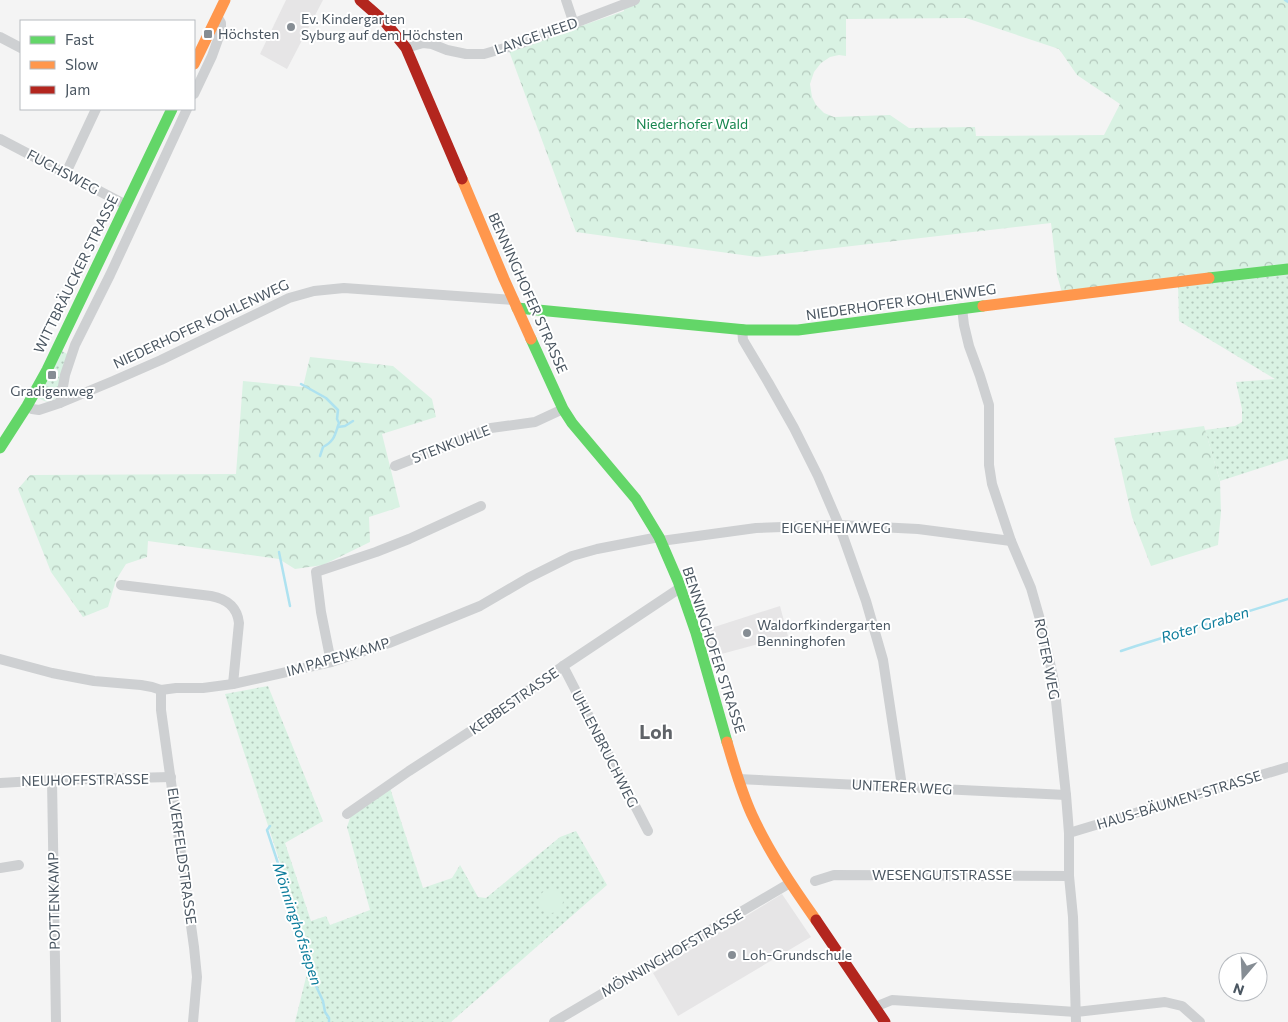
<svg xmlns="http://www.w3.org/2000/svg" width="1288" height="1022" font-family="Commissioner,sans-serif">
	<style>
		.education { fill: #e6e5e6 }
		.grass { fill: url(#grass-dots) }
		.forest { fill: url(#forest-crowns); fill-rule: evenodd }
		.pitch { fill: #d9f2e3 }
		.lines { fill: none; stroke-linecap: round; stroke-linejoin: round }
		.stream { stroke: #aee2f0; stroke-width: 2.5 }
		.street { stroke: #ced0d2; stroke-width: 10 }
		.fast { stroke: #63d668; stroke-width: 11 }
		.slow { stroke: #ff974d; stroke-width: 11 }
		.jam { stroke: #b3261e; stroke-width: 11 }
		.poi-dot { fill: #868d94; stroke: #fff; stroke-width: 2 }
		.labels { text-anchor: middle; stroke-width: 4; stroke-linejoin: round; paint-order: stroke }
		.poi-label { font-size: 14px; fill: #4a5661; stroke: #fff; text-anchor: start }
		.street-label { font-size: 14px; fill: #4a5661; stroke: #fff }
		.park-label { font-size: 14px; fill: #17864f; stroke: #fff }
		.water-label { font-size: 15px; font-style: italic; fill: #0c7c9b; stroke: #fff }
		.district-label { font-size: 19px; font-weight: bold; fill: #5f6368; stroke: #fff }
	</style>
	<defs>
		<pattern id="grass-dots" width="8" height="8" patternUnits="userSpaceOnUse" patternTransform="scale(1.25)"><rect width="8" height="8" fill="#d9f2e3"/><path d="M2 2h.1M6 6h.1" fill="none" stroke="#b2c7bb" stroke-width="1.8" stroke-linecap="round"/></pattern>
		<pattern id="forest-crowns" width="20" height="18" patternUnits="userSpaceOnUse" patternTransform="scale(1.25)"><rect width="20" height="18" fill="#d9f2e3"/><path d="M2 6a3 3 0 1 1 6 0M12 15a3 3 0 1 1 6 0" fill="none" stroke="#b2c7bb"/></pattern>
	</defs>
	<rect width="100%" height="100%" fill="#f4f4f4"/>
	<g class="education">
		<polygon points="286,0 323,0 287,69 260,54"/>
		<polygon points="780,606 788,636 714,656 705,630"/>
		<polygon points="782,894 811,937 678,1016 653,973"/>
	</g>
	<g class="grass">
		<polygon points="1288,269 1288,459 1220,481 1205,430 1235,426 1242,422 1242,409 1236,382 1275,379 1179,321 1178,282"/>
		<path d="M62 351 69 355 56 398C50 402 45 403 39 398Z"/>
		<polygon points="268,686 323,821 285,843 311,921 326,916 330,925 370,910 347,827 351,815 390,788 423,888 452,878 460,865 478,897 486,898 560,837 576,831 607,885 451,1022 295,1022 311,957 225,694"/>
	</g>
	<g class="forest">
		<path d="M623 0H1288V269L1063 296 1057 275 1051 223 757 257 576 232 509 51 624 11ZM966 18 1059 49 1077 75 1120 104 1104 135 976 136 975 127 909 128 890 115 834 117 824 113 816 105 812 97 810 84 814 72 821 63 830 57 839 55 846 56V19Z"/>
		<polygon points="310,357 393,366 432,399 436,417 382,434 400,507 369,517 370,542 323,565 295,569 279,559 148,541 147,557 126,564 116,580 108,607 83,617 51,572 18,489 30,475 236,474 243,381 303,387"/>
		<polygon points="1204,426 1220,481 1221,512 1218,545 1151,566 1132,517 1114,438"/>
	</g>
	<circle class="pitch" cx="551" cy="901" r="12"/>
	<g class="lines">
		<g class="stream">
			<polyline points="1285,0 1288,2"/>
			<path d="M301 384 326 398 338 410 337 419 339 423C335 434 335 441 323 447L320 456"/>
			<polyline points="338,427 345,426 353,421"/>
			<polyline points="279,552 290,606"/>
			<polyline points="1121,651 1136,646 1288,599"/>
			<polyline points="270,826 267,830 307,951 308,960 315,978 316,986 323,1001 325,1012 329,1018 329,1022"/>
		</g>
		<g class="street">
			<polyline points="566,0 574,24"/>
			<polyline points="0,37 21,48"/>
			<polyline points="406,48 423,43 432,44 447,50 466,54 484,54 522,43 635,0"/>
			<polyline points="194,94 212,56 221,31 221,23 217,16"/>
			<polyline points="0,139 126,205"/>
			<polyline points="66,173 96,109"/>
			<polyline points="962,308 964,325 969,346 980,376 989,405 989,465 992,484 1011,541 1031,588 1043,630 1054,682 1066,795 1069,833 1069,876 1073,917 1076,1022"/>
			<polyline points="742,329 743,340 768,382 794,428 818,476 839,525 866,601 883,660 902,786"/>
			<polyline points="60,403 65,375 75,345 110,275 187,109"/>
			<polyline points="27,406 32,409 39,410 60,403 113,381 161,360 289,298 314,291 344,288 514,300"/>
			<polyline points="395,466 491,428 535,422 563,409"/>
			<polyline points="661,541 756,528 839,525 918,529 1011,541"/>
			<path d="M121 585 211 596C226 599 237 606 239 623L233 684"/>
			<polyline points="0,659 52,673 94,681 141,685 152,687 161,690 176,688 203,688 233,684 331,662 389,643 480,606 528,578 572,556 597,549 659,537"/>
			<polyline points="331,662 321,612 316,572 376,552 409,539 481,506"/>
			<polyline points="563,666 648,831"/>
			<polyline points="161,690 161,710 194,947 197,977 193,1022"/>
			<polyline points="738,779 1066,795"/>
			<polyline points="52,780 56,1022"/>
			<polyline points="0,783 52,780 171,777"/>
			<polyline points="347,814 409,771 477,727 563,666 680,588"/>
			<polyline points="1069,833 1288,767"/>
			<polyline points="0,868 19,865"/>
			<polyline points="815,881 834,875 1069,876"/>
			<polyline points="875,1007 892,1000 1076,1012 1165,1002 1182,1006 1200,1022"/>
			<polyline points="554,1022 790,883"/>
		</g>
		<g class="fast">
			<polyline points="1209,278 1288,269"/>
			<polyline points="517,308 746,330 798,330 983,306"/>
			<polyline points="531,339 563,409 572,423 636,499 659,537 678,581 696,633 727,742"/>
			<polyline points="0,448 27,406 47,370 172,109"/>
		</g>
		<g class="slow">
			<polyline points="194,64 225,0"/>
			<polyline points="462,179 504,279 531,339"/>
			<polyline points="983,306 1209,278"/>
			<path d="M727 742C734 766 741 791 752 815 769 852 792 886 816 920"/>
		</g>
		<g class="jam">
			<polyline points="360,0 385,22 406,48 462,179"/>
			<polyline points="816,920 885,1022"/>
		</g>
	</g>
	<g class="poi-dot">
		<circle cx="291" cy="27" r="5"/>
		<rect x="203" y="29" width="10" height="10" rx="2.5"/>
		<rect x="47" y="370" width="10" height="10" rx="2.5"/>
		<circle cx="747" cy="633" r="5"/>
		<circle cx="732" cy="955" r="5"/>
	</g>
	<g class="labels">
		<g class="poi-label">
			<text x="301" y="24">Ev. Kindergarten<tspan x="301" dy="16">Syburg auf dem Höchsten</tspan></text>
			<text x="218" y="39">Höchsten</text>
			<text x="52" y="396" text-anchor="middle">Gradigenweg</text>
			<text x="757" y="630">Waldorfkindergarten<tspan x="757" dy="16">Benninghofen</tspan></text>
			<text x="742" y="960">Loh-Grundschule</text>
		</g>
		<g class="street-label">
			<text transform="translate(536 36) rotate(-19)" y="5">LANGE HEED</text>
			<text transform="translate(63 172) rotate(28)" y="5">FUCHSWEG</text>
			<text transform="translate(76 274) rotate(-64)" y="5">WITTBRÄUCKER STRASSE</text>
			<text transform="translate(528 293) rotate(66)" y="5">BENNINGHOFER STRASSE</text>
			<text transform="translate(901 302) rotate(-8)" y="5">NIEDERHOFER KOHLENWEG</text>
			<text transform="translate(201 324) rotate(-25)" y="5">NIEDERHOFER KOHLENWEG</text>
			<text transform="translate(451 444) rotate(-21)" y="5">STENKUHLE</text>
			<text x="836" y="533">EIGENHEIMWEG</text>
			<text transform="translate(714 650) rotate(72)" y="5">BENNINGHOFER STRASSE</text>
			<text transform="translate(338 657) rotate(-16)" y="5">IM PAPENKAMP</text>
			<text transform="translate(1047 659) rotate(79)" y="5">ROTER WEG</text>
			<text transform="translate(514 701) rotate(-35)" y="5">KEBBESTRASSE</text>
			<text transform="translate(605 749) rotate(63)" y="5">UHLENBRUCHWEG</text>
			<text transform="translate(85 780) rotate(-1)" y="5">NEUHOFFSTRASSE</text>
			<text transform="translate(902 787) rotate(3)" y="5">UNTERER WEG</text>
			<text transform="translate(1179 800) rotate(-17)" y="5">HAUS-BÄUMEN-STRASSE</text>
			<text transform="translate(182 856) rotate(82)" y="5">ELVERFELDSTRASSE</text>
			<text x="942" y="880">WESENGUTSTRASSE</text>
			<text transform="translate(54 901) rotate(-91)" y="5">POTTENKAMP</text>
			<text transform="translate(672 953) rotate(-30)" y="5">MÖNNINGHOFSTRASSE</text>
		</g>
		<g class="park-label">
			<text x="692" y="129">Niederhofer Wald</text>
		</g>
		<g class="water-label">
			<text transform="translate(1205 625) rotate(-17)" y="5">Roter Graben</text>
			<text transform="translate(297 924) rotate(72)" y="5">Mönninghofsiepen</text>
		</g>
		<g class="district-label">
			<text x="656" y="739">Loh</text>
		</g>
	</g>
	<rect x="20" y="20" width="175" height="90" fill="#ffffff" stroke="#b7bbc0"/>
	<rect x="30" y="36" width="25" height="8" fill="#63d668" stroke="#b7bbc0"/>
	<text x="65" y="45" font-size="15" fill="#4a5661">Fast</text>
	<rect x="30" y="61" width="25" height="8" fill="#ff974d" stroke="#b7bbc0"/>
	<text x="65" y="70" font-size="15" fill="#4a5661">Slow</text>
	<rect x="30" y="86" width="25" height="8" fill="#b3261e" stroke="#b7bbc0"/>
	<text x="65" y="95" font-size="15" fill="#4a5661">Jam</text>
	<g transform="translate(1243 977) rotate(199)"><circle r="24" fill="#ffffff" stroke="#b7bbc0"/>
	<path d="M0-4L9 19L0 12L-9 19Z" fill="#868d94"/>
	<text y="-8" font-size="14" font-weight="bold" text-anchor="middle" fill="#4a5661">N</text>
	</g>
</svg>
